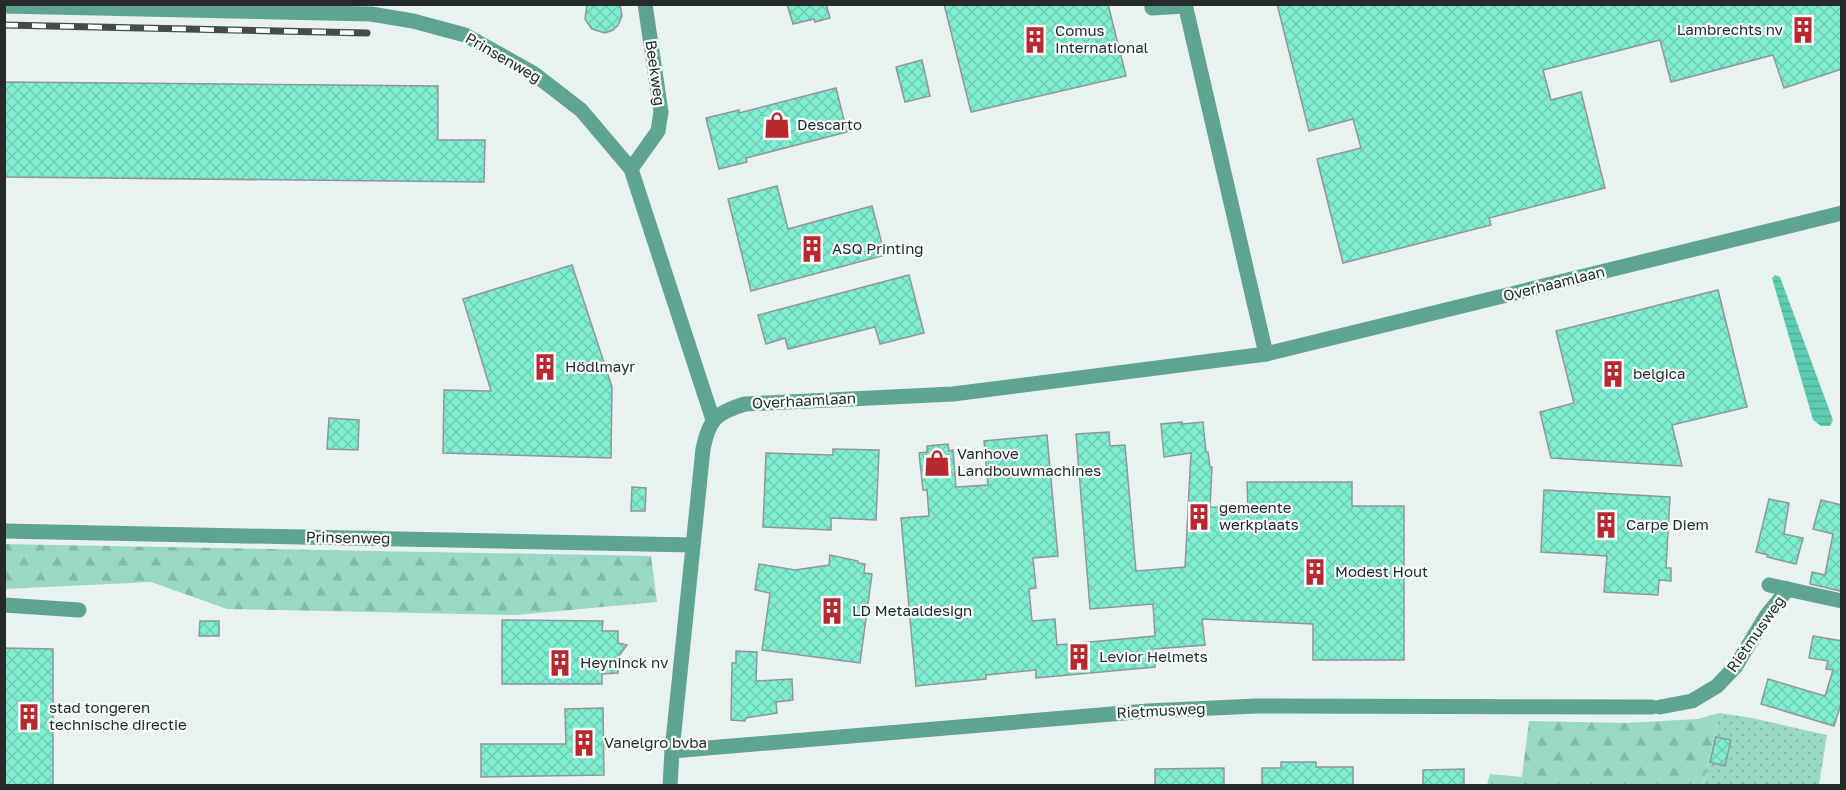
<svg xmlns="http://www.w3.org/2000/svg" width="1846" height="790" font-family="'Golos Text',sans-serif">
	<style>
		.grass { fill: url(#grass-dots) }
		.forest { fill: url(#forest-firs) }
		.water { fill: url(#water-rules) }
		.building { fill: url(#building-cross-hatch); stroke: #8f9895; stroke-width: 1.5 }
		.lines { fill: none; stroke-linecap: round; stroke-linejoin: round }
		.street { stroke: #5ea491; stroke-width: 15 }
		.rail-casing { stroke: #464b4a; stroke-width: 7 }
		.rail { stroke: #f7fffc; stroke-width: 4.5; stroke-dasharray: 14; stroke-linecap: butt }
		.labels { text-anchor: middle; stroke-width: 4.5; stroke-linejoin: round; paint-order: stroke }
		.poi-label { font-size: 15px; fill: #252928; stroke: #f7fffc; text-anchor: start }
		.street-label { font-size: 15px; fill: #252928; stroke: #f7fffc }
	</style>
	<defs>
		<pattern id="grass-dots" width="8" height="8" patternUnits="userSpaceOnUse" patternTransform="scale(1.5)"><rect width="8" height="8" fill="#98d8c5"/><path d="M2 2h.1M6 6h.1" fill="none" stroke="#83b9a9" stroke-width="1.8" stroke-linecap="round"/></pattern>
		<pattern id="forest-firs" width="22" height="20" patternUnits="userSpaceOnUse" patternTransform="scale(1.5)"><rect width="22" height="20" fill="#98d8c5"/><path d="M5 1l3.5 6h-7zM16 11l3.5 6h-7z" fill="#83b9a9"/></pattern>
		<pattern id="water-rules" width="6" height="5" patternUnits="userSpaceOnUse" patternTransform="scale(1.5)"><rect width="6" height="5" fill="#5dccb0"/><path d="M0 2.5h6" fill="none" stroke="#51af97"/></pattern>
		<pattern id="building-cross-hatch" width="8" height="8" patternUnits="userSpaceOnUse" patternTransform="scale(1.5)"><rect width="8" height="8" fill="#7fedd0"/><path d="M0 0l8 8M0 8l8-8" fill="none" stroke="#6ecbb3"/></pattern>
	</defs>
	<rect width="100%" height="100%" fill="#e9f2ef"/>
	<polygon class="grass" points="1719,713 1752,718 1827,735 1819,785 1703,786"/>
	<g class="forest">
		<polygon points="4,544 651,556 657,602 516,615 227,609 151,582 5,589"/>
		<polygon points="1719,713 1703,785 1487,785 1490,774 1522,777 1529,721 1624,723 1698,719"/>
	</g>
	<polygon class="water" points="1775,275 1780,277 1833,420 1830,426 1821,426 1813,420 1772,278"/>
	<g class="building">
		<polygon points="587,4 620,4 622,16 618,25 613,30 605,33 592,29 585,19"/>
		<polygon points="787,4 826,4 830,18 815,22 814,19 793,24"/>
		<polygon points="944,4 1108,4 1126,76 971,112"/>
		<polygon points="1277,4 1842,4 1842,69 1784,88 1773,55 1671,82 1660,40 1543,70 1551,100 1581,92 1605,188 1489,218 1491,225 1343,263 1317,159 1361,148 1353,119 1309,131"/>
		<polygon points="922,60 930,96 905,102 896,67"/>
		<polygon points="4,82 438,86 438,140 485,140 484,182 4,177"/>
		<polygon points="836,88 847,132 746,158 747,162 719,169 706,118 739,110 739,113"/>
		<polygon points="777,186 788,229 872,206 885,255 751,291 728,199"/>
		<polygon points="572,265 612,387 611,458 443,453 444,390 491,391 463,299"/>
		<polygon points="909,275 924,333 880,344 875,327 788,349 785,338 766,344 758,315"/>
		<polygon points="1718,290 1747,407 1672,425 1682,466 1551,458 1540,412 1574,403 1556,331"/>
		<polygon points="329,418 359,420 358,450 327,449"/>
		<polygon points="1182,422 1182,424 1203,422 1206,452 1208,452 1210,467 1212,467 1210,507 1248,508 1247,482 1352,482 1352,506 1404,506 1404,660 1313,660 1313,624 1202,619 1205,645 1154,649 1155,667 1036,678 1036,670 986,675 986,679 916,686 901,518 929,516 927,490 923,490 919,453 927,452 927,446 948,444 949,451 953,450 956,487 988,485 984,441 1047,435 1058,556 1033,558 1036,588 1029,589 1032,621 1055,619 1057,645 1155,636 1153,604 1090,609 1076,434 1109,432 1110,446 1125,445 1136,571 1185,567 1191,453 1164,457 1161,424"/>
		<polygon points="833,449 879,450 876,520 831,518 831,530 763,527 766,453 833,455"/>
		<polygon points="632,487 646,488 645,511 631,511"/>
		<polygon points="1544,490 1670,497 1666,568 1671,568 1671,581 1659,580 1658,595 1604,592 1607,556 1541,552"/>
		<polygon points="1769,499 1789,503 1784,534 1803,538 1796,564 1767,557 1768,555 1756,552"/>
		<polygon points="1821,500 1842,505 1842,582 1840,591 1810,584 1812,572 1825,575 1833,534 1813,529"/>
		<polygon points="830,555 858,561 858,563 865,564 864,573 872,574 860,663 762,650 770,593 755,590 759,564 795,570 829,565"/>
		<polygon points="502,620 603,621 602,631 618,631 618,643 627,645 618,657 618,673 602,674 602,684 502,684"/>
		<polygon points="200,621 219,621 219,636 199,636"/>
		<polygon points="1813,636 1842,641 1842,701 1834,726 1761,704 1768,679 1825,696 1833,670 1826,669 1828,661 1809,658"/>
		<polygon points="4,648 53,649 53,786 4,786"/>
		<polygon points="736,651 757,652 756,681 792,679 793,700 776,702 777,713 746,718 745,721 731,720 732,663 736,663"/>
		<polygon points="603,708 604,775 481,777 481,744 566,744 565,709"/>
		<polygon points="1716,737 1731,740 1725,766 1710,762"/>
		<polygon points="1281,762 1316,762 1316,767 1353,767 1353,786 1262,786 1262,768 1281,768"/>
		<polygon points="1224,768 1224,786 1155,786 1155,769"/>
		<polygon points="1464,769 1464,786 1423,786 1423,770"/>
	</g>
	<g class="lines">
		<g class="street">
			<polyline points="1152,4 1152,8 1185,6"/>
			<polyline points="1185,4 1266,354"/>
			<polyline points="4,6 371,14 413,21 465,35 533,73 581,110 631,169 713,420"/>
			<polyline points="631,169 658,131 661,112 645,4"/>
			<polyline points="4,531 692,545"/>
			<polyline points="1769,585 1842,601"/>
			<polyline points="4,605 79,610"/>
			<polyline points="1660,707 1692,701 1717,686 1736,666 1766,616 1788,589"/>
			<polyline points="672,751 1148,711 1256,706 1652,707"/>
			<path d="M670 786 672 751 703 449C709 420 715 413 745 404L953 394 1266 354 1842 213"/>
		</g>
		<defs>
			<polyline id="rail" points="4,25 367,33"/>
		</defs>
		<use href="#rail" class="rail-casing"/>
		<use href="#rail" class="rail"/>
	</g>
	<defs>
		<symbol id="building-bare" viewBox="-9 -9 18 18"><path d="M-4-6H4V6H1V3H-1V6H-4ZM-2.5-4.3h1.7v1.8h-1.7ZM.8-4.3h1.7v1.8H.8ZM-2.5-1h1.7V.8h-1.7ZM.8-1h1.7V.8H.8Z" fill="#b9282e" stroke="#f7fffc" stroke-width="2.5" paint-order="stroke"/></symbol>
		<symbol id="shop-bare" viewBox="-9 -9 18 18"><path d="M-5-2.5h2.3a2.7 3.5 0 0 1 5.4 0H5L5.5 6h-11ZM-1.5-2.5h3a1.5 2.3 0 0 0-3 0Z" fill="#b9282e" stroke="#f7fffc" stroke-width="2.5" paint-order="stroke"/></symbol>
	</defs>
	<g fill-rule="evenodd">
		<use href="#building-bare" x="1784" y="11" width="38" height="38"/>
		<use href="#building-bare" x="1016" y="21" width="38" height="38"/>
		<use href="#shop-bare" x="758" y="106" width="38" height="38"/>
		<use href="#building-bare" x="793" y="230" width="38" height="38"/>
		<use href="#building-bare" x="526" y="348" width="38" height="38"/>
		<use href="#building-bare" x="1594" y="355" width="38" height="38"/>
		<use href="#shop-bare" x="918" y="444" width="38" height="38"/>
		<use href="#building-bare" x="1180" y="498" width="38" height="38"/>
		<use href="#building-bare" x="1587" y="506" width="38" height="38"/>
		<use href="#building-bare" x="1296" y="553" width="38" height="38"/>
		<use href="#building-bare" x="813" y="592" width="38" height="38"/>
		<use href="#building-bare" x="1060" y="638" width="38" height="38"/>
		<use href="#building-bare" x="541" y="644" width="38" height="38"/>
		<use href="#building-bare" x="10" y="698" width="38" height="38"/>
		<use href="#building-bare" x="565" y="724" width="38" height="38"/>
	</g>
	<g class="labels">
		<g class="poi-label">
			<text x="1783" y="35" text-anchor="end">Lambrechts nv</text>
			<text x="1055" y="36">Comus<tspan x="1055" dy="17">International</tspan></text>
			<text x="797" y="130">Descarto</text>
			<text x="832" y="254">ASQ Printing</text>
			<text x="565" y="372">Hödlmayr</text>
			<text x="1633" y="379">belgica</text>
			<text x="957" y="459">Vanhove<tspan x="957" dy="17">Landbouwmachines</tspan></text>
			<text x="1219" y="513">gemeente<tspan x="1219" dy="17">werkplaats</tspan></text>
			<text x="1626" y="530">Carpe Diem</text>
			<text x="1335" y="577">Modest Hout</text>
			<text x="852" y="616">LD Metaaldesign</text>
			<text x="1099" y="662">Levior Helmets</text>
			<text x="580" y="668">Heyninck nv</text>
			<text x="49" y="713">stad tongeren<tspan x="49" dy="17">technische directie</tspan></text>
			<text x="604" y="748">Vanelgro bvba</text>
		</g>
		<g class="street-label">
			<text transform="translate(503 58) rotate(30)" y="5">Prinsenweg</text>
			<text transform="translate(655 73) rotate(82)" y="5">Beekweg</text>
			<text transform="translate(1554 284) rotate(-14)" y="5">Overhaamlaan</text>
			<text transform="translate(804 401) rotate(-3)" y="5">Overhaamlaan</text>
			<text transform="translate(348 538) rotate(1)" y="5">Prinsenweg</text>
			<text transform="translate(1756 634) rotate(-55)" y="5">Rietmusweg</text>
			<text transform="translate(1161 711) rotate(-3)" y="5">Rietmusweg</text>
		</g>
	</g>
	<rect width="1846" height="790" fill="none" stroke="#252928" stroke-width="12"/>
</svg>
